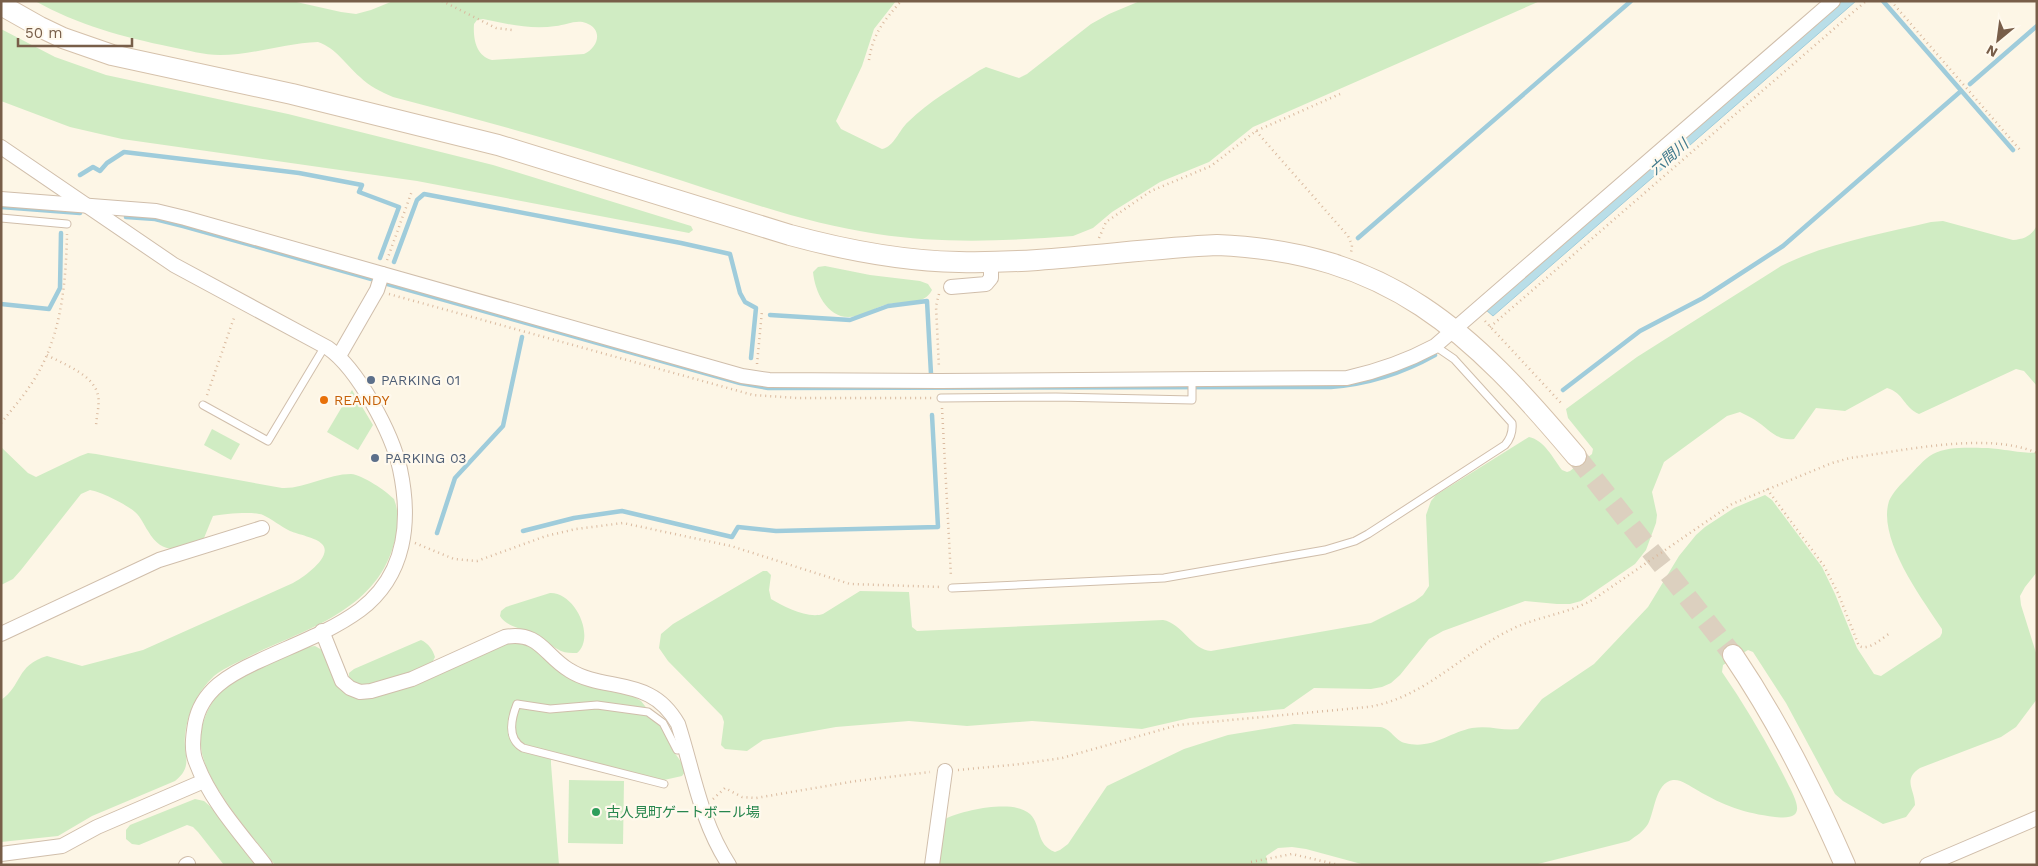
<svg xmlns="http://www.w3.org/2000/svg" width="2038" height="866" font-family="'Work Sans','Noto Sans JP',sans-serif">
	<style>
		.green { fill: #d0ecc3; fill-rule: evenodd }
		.water { fill: #b9dee8; stroke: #9fccdb }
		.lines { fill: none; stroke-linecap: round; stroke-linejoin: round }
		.stream { stroke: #9fccdb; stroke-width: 4.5 }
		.secondary-tunnel { stroke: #dcd0bf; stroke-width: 20; stroke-dasharray: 20 10; stroke-linecap: butt }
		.lane-casing { stroke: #d0beab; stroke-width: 9 }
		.street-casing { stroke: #d0beab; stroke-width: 16 }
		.secondary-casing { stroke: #d5c1ab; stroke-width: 22 }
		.path { stroke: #daba9f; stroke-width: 2.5; stroke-dasharray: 1 4; stroke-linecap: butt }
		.lane { stroke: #fff; stroke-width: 7 }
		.street { stroke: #fff; stroke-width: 14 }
		.secondary { stroke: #fff; stroke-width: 20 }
		.service-dot { fill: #5c6f8a; stroke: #fff9ed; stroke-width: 2 }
		.food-dot { fill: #e8710a; stroke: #fff9ed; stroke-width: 2 }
		.leisure-dot { fill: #2e9e5b; stroke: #fff9ed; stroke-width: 2 }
		.labels { text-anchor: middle; stroke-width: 4.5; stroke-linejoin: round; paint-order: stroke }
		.service-label { font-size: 14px; fill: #4e5e75; stroke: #fff9ed; text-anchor: start }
		.food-label { font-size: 14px; fill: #c56008; stroke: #fff9ed; text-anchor: start }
		.leisure-label { font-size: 14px; fill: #27864d; stroke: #fff9ed; text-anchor: start }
		.water-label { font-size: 15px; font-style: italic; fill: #417a8d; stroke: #fff9ed }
	</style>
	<rect width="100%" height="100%" fill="#fdf6e6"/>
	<g class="green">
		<path d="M35 1H292L341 12 356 14 371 10 393 1H896L874 29 862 66 836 121 841 129 882 149C894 147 899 130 908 122 929 101 955 87 980 70L986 67 1019 78 1027 74 1091 24 1109 14 1140 1H1540L1253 127 1209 162 1160 182 1112 212 1093 228 1073 236C1007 241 943 244 877 234 801 223 728 195 655 172 568 144 481 120 393 97 381 92 369 86 360 77 346 65 336 48 318 42 285 43 253 55 220 55 204 55 187 50 171 47 123 37 78 25 35 1ZM483 19C507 24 531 30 556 26 565 25 577 19 586 23 603 29 599 47 584 54L492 60C476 56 473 39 474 24L477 20Z"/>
		<polygon points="1,29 55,57 106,75 288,114 493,165 691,226 693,230 689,233 417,181 122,139 70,127 1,101"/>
		<path d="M1943 221 2013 240C2024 239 2032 236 2037 225V386L2024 371 2016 369 1919 414C1904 408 1904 393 1887 388L1845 411 1816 408 1794 439C1776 441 1769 429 1755 420 1751 417 1745 415 1740 412L1727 416 1664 462 1652 492 1657 515 1656 523 1646 550 1635 564 1581 601 1570 604H1557L1525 601 1443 631 1429 639 1400 675 1391 683 1382 687 1371 689 1314 688 1284 709 1190 718 1142 729 1032 721 967 726 909 721 836 727 763 740 747 751 725 749 721 745 724 722 722 716 668 661 659 648 661 634 673 624 763 571H767L771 575 769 590 771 599C784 607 808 619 823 614L860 591 909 592 912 627 917 631 1163 620C1182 623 1192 650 1211 651L1371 623 1415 601 1423 595 1429 586 1426 515 1431 501 1436 495 1529 437C1544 440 1553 458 1562 470L1567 472 1570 471 1592 454 1593 449 1568 418 1566 409 1637 357 1781 266C1827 243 1881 234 1931 222Z"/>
		<path d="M825 266 870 275 920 281 928 284 932 290C924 306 904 301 889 304 878 306 868 313 856 316 830 323 815 294 813 272L818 267Z"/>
		<polygon points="352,390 373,425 358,450 327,432"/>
		<polygon points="212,429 240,444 231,460 204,445"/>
		<path d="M1 447 28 473 36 477 80 456 88 453 96 454 282 488C305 489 327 474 351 474 363 475 386 491 394 499 400 514 398 532 393 547 374 610 307 629 254 654 241 661 225 667 214 676 197 692 187 713 185 736 183 755 194 766 175 781L92 816 58 836 1 842V700C22 686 16 665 47 656L82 666 143 650 293 583C303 578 334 556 322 544 317 538 297 534 290 531 280 526 272 519 263 515 254 511 223 514 213 516L204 538C181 550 163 557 148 531 144 525 141 517 135 512 126 504 101 492 90 490L81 494 21 570 13 579 1 585Z"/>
		<path d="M1986 448C1998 448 2030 455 2037 452V572L2025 587 2020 596 2021 605 2037 656V699L2016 727 2001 737 1920 768C1902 780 1915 789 1915 805L1906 817 1883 824 1843 801 1835 794 1786 703 1753 652 1748 650 1723 665 1722 672C1746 707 1768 744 1787 782 1797 802 1808 821 1775 817 1744 813 1724 806 1697 790 1690 786 1681 779 1673 780 1655 783 1655 811 1648 824 1643 832 1636 836 1629 841L1534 865H1365L1306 849 1292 847 1278 848 1266 856 1268 865H937L943 821 947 818C965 810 1014 799 1030 814 1042 826 1035 844 1055 852L1060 850 1068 844 1107 786 1184 749 1228 735 1294 724 1380 727C1391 728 1395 741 1405 743 1431 750 1448 733 1472 728 1489 725 1503 731 1518 729L1542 699 1594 664 1648 607 1679 556 1696 535 1705 527 1734 508 1765 495 1772 500 1822 567 1835 594 1857 648 1874 674 1881 676 1940 637 1942 633V629C1922 599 1877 539 1889 501 1893 492 1901 484 1908 477 1916 469 1924 459 1933 454 1948 446 1970 448 1986 448Z"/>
		<path d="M550 593C575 592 596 637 577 653 571 653 566 653 561 651 552 647 546 640 538 635 526 629 507 628 500 616L501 611 506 607Z"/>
		<path d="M421 640C428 643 433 650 435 657L431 665C412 672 383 685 362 686 356 686 352 683 349 679V673L354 669Z"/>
		<path d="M526 642 579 682 594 688 633 696 641 701 660 725 672 749 684 766 685 772 682 776 664 780 555 755 551 759V764L559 865H275C254 838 211 789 203 757 196 733 206 704 225 688 245 672 283 659 307 647L315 646 322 650 337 685 347 694 507 643Z"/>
		<polygon points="569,780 624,781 623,844 568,843"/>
		<polygon points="195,799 204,801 211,807 255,865 224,865 198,832 193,827 187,825 139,845 132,844 126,839 126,830 130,825"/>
	</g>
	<polygon class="water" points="1842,1 1856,1 1493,316 1486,310"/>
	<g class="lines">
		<g class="stream">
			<polyline points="1883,1 2013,150"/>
			<polyline points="1970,84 2037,26"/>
			<polyline points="80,175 93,167 100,171 107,163 124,152 299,173 362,185 359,192 399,207 380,258"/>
			<polyline points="1,207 80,213"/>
			<polyline points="126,217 155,219 183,226 375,280"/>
			<polyline points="1358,238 1631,1"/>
			<polyline points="394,262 417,200 424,194 681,243 730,254 740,293 745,302 756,308 751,358"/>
			<path d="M384 283 740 383 768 388 1331 387C1368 384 1403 373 1435 355"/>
			<polyline points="1,304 49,309 60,288 61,233"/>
			<polyline points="770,315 850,320 888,306 927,301 931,374"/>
			<polyline points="1563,390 1640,331 1703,298 1783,246 1961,91"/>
			<polyline points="523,531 574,518 622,511 732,537 738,527 776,531 938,527 932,415"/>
			<polyline points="437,533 455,478 503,426 522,337"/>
		</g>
		<polyline class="secondary-tunnel" points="1576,456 1733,655"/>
		<defs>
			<g id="lane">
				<polyline points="1,218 67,224"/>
				<polyline points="941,398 1056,397 1192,400 1192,380"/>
				<polyline points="203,405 268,441 325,346"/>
				<path d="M952 588 1164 578 1325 550 1355 541 1368 534 1505 445C1511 438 1513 432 1512 423L1454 359 1435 346"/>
				<path d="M664 784 523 748C507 739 511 719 517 704L550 709 597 705 648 712 663 723 677 750 685 749"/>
			</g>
			<g id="street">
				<path d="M1 147 174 265 328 348C358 369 392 433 400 469 411 521 406 575 360 610 330 632 293 645 259 661 230 674 201 690 195 724 193 736 191 750 196 762 210 800 240 833 265 865"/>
				<path d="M1 199 156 211 185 218 742 376 769 380 940 381 1347 378C1379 371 1407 361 1435 346L1833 1"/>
				<polyline points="951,287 986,284 991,278 991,262"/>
				<polyline points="339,356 377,290 382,274"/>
				<path d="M322 631 342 681 350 688 360 692 371 691 412 679 505 637C540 631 544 655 569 670 594 686 624 682 649 695 663 702 671 712 678 724 694 774 700 820 729 865"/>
				<polyline points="1,634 159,560 262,528"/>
				<polyline points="1,854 62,846 97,827 204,781"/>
				<polyline points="186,865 188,864"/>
				<polyline points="932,865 945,771"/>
				<polyline points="1927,865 2037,818"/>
			</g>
			<g id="secondary">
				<path d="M1 5 40 27 63 38 112 55 292 94 498 145 790 235C845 250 901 261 959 262 1045 264 1131 249 1217 245 1389 252 1471 331 1576 456"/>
				<path d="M1733 655C1779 723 1812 790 1845 865"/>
			</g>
		</defs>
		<use href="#lane" class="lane-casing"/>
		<use href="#street" class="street-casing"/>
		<use href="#secondary" class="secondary-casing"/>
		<g class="path">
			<polyline points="442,1 496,28 512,30"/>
			<polyline points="1891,1 2021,151"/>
			<path d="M869 60C873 33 884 21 901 1"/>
			<polyline points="1256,131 1348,236 1352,245 1351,253"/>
			<polyline points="1099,238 1106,222 1151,191 1211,166 1256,131 1340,94"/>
			<polyline points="387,260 412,191"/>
			<polyline points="389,294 753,395 797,398 932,398"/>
			<polyline points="939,294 936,306 939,368"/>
			<polyline points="1485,321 1562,404"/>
			<polyline points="1490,327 1866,1"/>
			<path d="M47 355C63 364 95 375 98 396 100 406 96 417 96 428"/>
			<polyline points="757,364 762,311"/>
			<polyline points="207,395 235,315"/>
			<polyline points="942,408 951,577"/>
			<path d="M1 423C14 407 28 391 38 373 62 331 66 280 67 234"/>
			<path d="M1767 489 1824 566 1838 593 1859 646C1869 651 1881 639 1890 633"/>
			<polyline points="415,543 454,559 477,561 546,536 576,529 623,523 731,546 850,584 942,587"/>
			<path d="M958 770 1021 764 1062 758 1178 725 1368 707C1425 698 1462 653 1512 629 1539 616 1568 614 1594 599L1732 504 1832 463 1850 458C1902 451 1988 431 2037 453"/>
			<polyline points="713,799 725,788 742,797 756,798 856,781 930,772"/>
			<polyline points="1251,862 1292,854 1339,865"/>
		</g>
		<use href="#lane" class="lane"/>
		<use href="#street" class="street"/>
		<use href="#secondary" class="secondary"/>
	</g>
	<g class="service-dot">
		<circle cx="371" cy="380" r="5"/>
		<circle cx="375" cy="458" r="5"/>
	</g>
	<circle class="food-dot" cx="324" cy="400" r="5"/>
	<circle class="leisure-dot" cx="596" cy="812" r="5"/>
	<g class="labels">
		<g class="service-label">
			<text x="381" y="385">PARKING 01</text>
			<text x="385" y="463">PARKING 03</text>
		</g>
		<g class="food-label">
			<text x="334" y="405">REANDY</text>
		</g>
		<g class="leisure-label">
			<text x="606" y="817">古人見町ゲートボール場</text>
		</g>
		<g class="water-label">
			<text transform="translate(1669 157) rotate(-41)" y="5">六間川</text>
		</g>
	</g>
	<rect width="2038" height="866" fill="none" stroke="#785e49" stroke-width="5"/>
	<g transform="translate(1998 40) rotate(209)" stroke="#fff9ed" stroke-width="4" paint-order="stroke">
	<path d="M0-4L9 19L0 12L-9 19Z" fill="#785e49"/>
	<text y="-8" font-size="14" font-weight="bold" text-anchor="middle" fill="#785e49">N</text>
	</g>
	<path d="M18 38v8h114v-8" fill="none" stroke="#785e49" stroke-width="2.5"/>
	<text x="25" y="38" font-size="15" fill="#785e49" stroke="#fff9ed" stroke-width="4" paint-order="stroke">50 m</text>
</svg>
